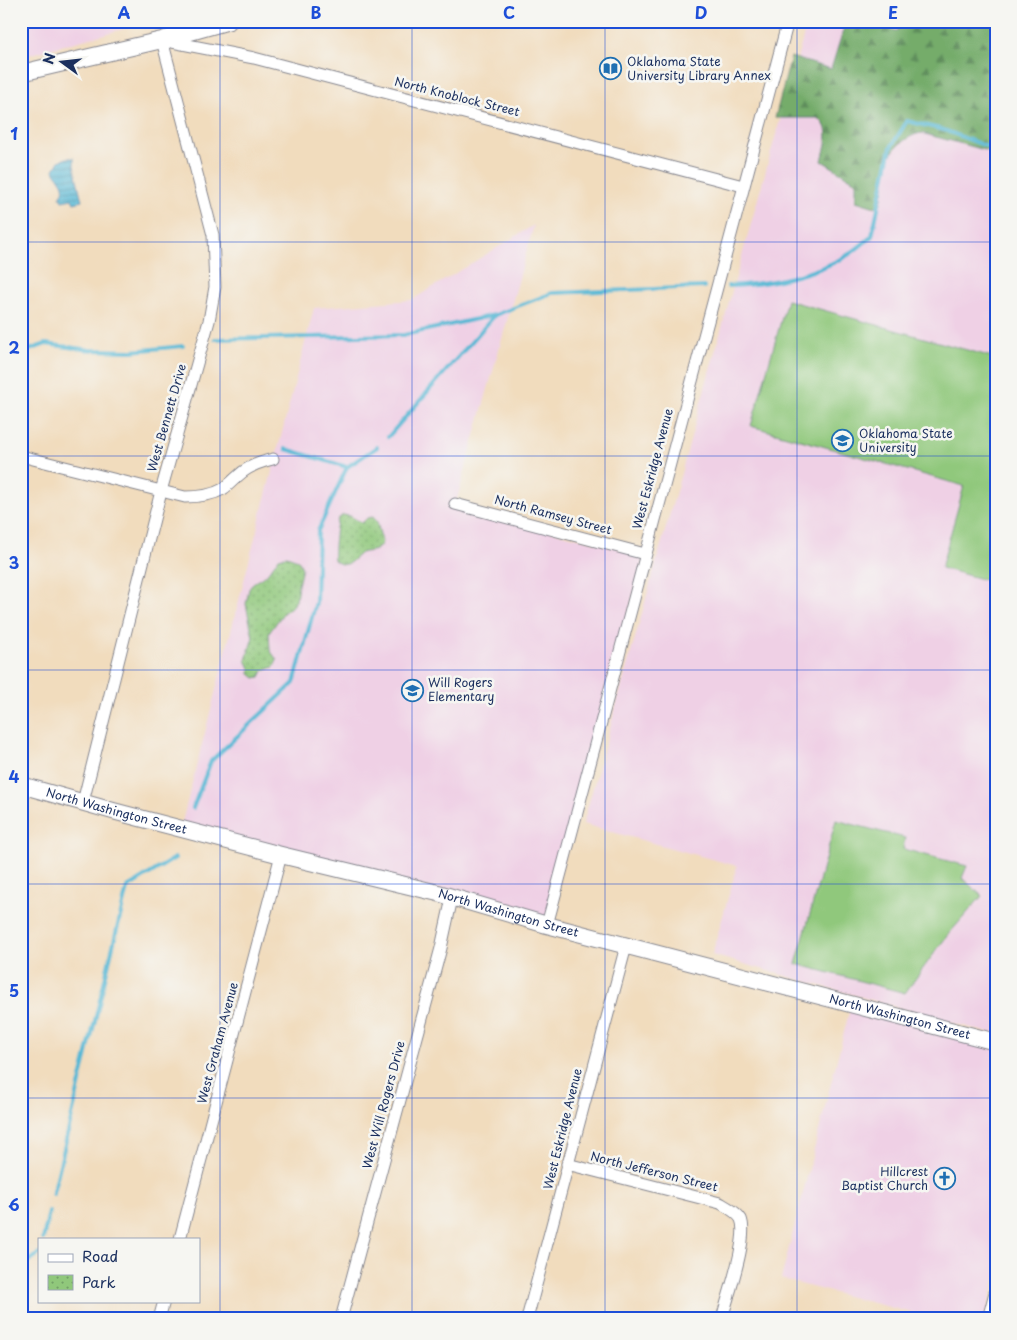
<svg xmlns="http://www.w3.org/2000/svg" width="1017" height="1340" font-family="'Playpen Sans',sans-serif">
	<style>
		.built { fill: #efd0e5 }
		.forest { fill: url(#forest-firs); stroke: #486e64 }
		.park { fill: url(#park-dots); stroke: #567c6c }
		.pitch { fill: #90c87b; stroke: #567c6c }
		.water { fill: url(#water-rules); stroke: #387399 }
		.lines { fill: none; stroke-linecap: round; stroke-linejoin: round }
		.stream { stroke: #56b7d4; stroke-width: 4 }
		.street-casing { stroke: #86868e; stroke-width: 13 }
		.secondary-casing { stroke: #86868e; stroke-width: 18 }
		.street { stroke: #fff; stroke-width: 11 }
		.secondary { stroke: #fff; stroke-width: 16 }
		.grid { fill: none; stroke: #1d4ed8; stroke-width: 1; stroke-opacity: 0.55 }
		.labels { text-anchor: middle; stroke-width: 5; stroke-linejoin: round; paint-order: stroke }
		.poi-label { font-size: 12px; fill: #1b2f5e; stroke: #f6f6f2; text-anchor: start }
		.street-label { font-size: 12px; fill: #1b2f5e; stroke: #f6f6f2 }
		.neatline { fill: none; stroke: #1d4ed8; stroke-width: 2 }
		.grid-label { font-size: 16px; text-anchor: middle; font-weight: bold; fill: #1d4ed8 }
	</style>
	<defs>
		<pattern id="forest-firs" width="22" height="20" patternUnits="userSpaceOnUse" patternTransform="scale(1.25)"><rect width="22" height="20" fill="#74ac6b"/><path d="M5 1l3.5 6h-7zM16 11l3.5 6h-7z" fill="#5e8c5b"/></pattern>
		<pattern id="park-dots" width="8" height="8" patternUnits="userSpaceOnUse" patternTransform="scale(1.25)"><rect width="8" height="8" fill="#90c87b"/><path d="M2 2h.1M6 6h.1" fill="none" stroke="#75a368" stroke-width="1.8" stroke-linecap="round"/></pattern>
		<pattern id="water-rules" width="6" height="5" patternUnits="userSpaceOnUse" patternTransform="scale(1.25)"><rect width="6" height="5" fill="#56b7d4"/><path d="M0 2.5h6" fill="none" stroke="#4695af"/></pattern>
	</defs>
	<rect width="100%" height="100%" fill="#f6f6f2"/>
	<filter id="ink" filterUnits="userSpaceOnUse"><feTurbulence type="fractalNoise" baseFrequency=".02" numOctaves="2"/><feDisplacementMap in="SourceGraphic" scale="10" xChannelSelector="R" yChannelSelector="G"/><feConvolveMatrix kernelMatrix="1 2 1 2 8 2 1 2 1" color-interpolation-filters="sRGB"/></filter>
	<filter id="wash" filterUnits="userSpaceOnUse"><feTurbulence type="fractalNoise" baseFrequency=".0096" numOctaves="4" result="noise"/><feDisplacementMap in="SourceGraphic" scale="20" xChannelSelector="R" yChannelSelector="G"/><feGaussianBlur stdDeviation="1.12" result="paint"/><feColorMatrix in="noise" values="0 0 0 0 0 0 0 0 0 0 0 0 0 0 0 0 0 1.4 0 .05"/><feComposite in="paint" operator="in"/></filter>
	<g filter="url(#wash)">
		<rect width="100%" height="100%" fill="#f1dcbd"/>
		<g class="built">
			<polygon points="21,21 152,21 21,57"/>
			<polygon points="996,21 996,1035 712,955 737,866 583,824 806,27 967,27"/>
			<polygon points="534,225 455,506 644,555 546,924 181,826 314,308 412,300"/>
			<polygon points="851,1005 996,1043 996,1275 985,1319 935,1319 781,1279"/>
		</g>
		<path class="forest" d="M846 21H861L897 31 903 21H996V153L921 133C907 136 895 146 889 158L881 203 875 207 856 201V182L822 161C825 146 833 129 818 118H775L791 57 831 69Z"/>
		<g class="park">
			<path d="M343 515 350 516 362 523 367 518 373 517 377 522 382 542C378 553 371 550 361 553 351 561 347 570 334 560 333 552 335 527 338 519Z"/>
			<polygon points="287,556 298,560 302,568 298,585 296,601 289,609 284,612 269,633 270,650 277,660 274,667 263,671 260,677 255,678 250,674 250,668 246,660 253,637 246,604 249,589 253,583 266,575 279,558"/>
		</g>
		<g class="pitch">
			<polygon points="787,300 996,358 996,583 941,568 964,486 751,426"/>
			<polygon points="836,820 905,838 903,849 967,866 962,878 982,896 947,936 905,993 796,964"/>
		</g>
		<path class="water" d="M67 158H74V166L82 201 74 203 72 199 62 201 60 197C69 186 58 180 54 170L59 161Z"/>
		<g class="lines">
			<g class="stream">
				<path d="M728 286C766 285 819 274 851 253 858 248 865 242 872 236L891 147 907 121 944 130 996 150"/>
				<polyline points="215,339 404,335 495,315 552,293 704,287"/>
				<polyline points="21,353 46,344 90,350 132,351 183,346"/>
				<polyline points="388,437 495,315"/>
				<polyline points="286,449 347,467 377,447"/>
				<polyline points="193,808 211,761 294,683 316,602 318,531 347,467"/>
				<polyline points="53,1194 127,888 175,858"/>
				<polyline points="43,1239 49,1212"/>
				<polyline points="21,1266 39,1254"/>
			</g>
		</g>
	</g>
	<g filter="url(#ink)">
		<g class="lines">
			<defs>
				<g id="street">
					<path d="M21 456 185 497C198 497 211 496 223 489 229 485 233 480 238 476 248 466 260 462 273 459"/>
					<polyline points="455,504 645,554"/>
					<polyline points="83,802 161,491 209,321 215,287 213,235 162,40 254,58 743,186"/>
					<polyline points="547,925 788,21"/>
					<path d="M567 1164 720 1203C727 1207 737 1212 741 1219 749 1238 727 1298 722 1319"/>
					<polyline points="180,1239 281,855"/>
					<polyline points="159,1319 164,1301"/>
					<polyline points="341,1319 441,948 452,898"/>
					<polyline points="527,1319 626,946"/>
					<polyline points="988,1319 996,1289"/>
				</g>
				<g id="secondary">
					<polyline points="21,73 162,40 229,21"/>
					<path id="s1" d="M21 785 113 811 281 855 438 893 547 925 996 1042"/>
				</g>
			</defs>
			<use href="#street" class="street-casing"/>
			<use href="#secondary" class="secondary-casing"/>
			<use href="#street" class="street"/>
			<use href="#secondary" class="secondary"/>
		</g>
	</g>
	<path class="grid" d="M220 21V1319M412 21V1319M605 21V1319M797 21V1319M21 242H996M21 456H996M21 670H996M21 884H996M21 1098H996"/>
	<defs>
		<symbol id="library-ring" viewBox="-11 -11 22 22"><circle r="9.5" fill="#f6f6f2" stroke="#1f6fb2" stroke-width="1.5"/><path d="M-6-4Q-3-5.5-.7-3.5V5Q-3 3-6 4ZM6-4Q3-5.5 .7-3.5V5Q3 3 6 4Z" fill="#1f6fb2"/></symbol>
		<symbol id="university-ring" viewBox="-11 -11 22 22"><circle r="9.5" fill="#f6f6f2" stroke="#1f6fb2" stroke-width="1.5"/><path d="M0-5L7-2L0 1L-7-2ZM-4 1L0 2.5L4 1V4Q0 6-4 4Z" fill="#1f6fb2"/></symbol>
		<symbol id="school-ring" viewBox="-11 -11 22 22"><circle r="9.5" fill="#f6f6f2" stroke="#1f6fb2" stroke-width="1.5"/><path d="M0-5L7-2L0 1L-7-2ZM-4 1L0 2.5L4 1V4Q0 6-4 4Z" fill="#1f6fb2"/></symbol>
		<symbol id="church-ring" viewBox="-11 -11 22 22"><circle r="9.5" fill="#f6f6f2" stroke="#1f6fb2" stroke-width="1.5"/><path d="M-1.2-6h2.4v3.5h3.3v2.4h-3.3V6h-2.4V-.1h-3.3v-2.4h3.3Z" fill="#1f6fb2"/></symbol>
	</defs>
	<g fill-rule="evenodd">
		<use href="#library-ring" x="598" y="56" width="25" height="25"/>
		<use href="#university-ring" x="830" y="428" width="25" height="25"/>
		<use href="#school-ring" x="400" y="678" width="25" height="25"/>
		<use href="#church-ring" x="932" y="1166" width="25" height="25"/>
	</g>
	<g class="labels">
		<g class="poi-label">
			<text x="627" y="66">Oklahoma State<tspan x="627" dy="14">University Library Annex</tspan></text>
			<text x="859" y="438">Oklahoma State<tspan x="859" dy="14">University</tspan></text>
			<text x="428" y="687">Will Rogers<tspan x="428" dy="14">Elementary</tspan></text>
			<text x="928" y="1176" text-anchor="end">Hillcrest<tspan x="928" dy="14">Baptist Church</tspan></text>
		</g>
		<g class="street-label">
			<text transform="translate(457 97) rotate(14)" y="4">North Knoblock Street</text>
			<text transform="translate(167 418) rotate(-74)" y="4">West Bennett Drive</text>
			<text transform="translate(653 469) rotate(-75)" y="4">West Eskridge Avenue</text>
			<text transform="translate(553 515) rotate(15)" y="4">North Ramsey Street</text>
			<text dy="4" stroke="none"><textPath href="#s1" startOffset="99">North Washington Street</textPath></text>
			<text dy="4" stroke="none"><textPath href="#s1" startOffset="504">North Washington Street</textPath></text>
			<text dy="4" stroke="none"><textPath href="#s1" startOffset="909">North Washington Street</textPath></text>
			<text transform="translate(218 1043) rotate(-75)" y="4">West Graham Avenue</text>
			<text transform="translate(384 1105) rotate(-75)" y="4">West Will Rogers Drive</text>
			<text transform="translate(563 1129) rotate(-76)" y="4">West Eskridge Avenue</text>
			<text transform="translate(654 1172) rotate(14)" y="4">North Jefferson Street</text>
		</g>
	</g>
	<rect width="1017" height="1340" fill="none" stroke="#f6f6f2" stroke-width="55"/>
	<rect x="38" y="1238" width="162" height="65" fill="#f6f6f2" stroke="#9ea6b7"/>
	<rect x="48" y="1254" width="25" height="8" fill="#ffffff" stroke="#9ea6b7"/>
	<text x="82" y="1262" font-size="15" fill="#1b2f5e">Road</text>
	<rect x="48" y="1275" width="25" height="15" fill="url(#park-dots)" stroke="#9ea6b7"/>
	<text x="82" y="1288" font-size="15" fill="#1b2f5e">Park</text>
	<g transform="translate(62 62) rotate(285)" stroke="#f6f6f2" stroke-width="4" paint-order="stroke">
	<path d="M0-4L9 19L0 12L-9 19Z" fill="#1b2f5e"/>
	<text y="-8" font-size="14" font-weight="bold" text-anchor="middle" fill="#1b2f5e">N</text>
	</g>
	<rect x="28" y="28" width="962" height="1284" class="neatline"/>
	<g class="grid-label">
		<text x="124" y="19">A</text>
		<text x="316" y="19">B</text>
		<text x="509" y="19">C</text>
		<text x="701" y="19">D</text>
		<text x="893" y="19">E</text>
		<text x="14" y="140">1</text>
		<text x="14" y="354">2</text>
		<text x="14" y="569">3</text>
		<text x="14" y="783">4</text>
		<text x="14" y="997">5</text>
		<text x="14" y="1211">6</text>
	</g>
</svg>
